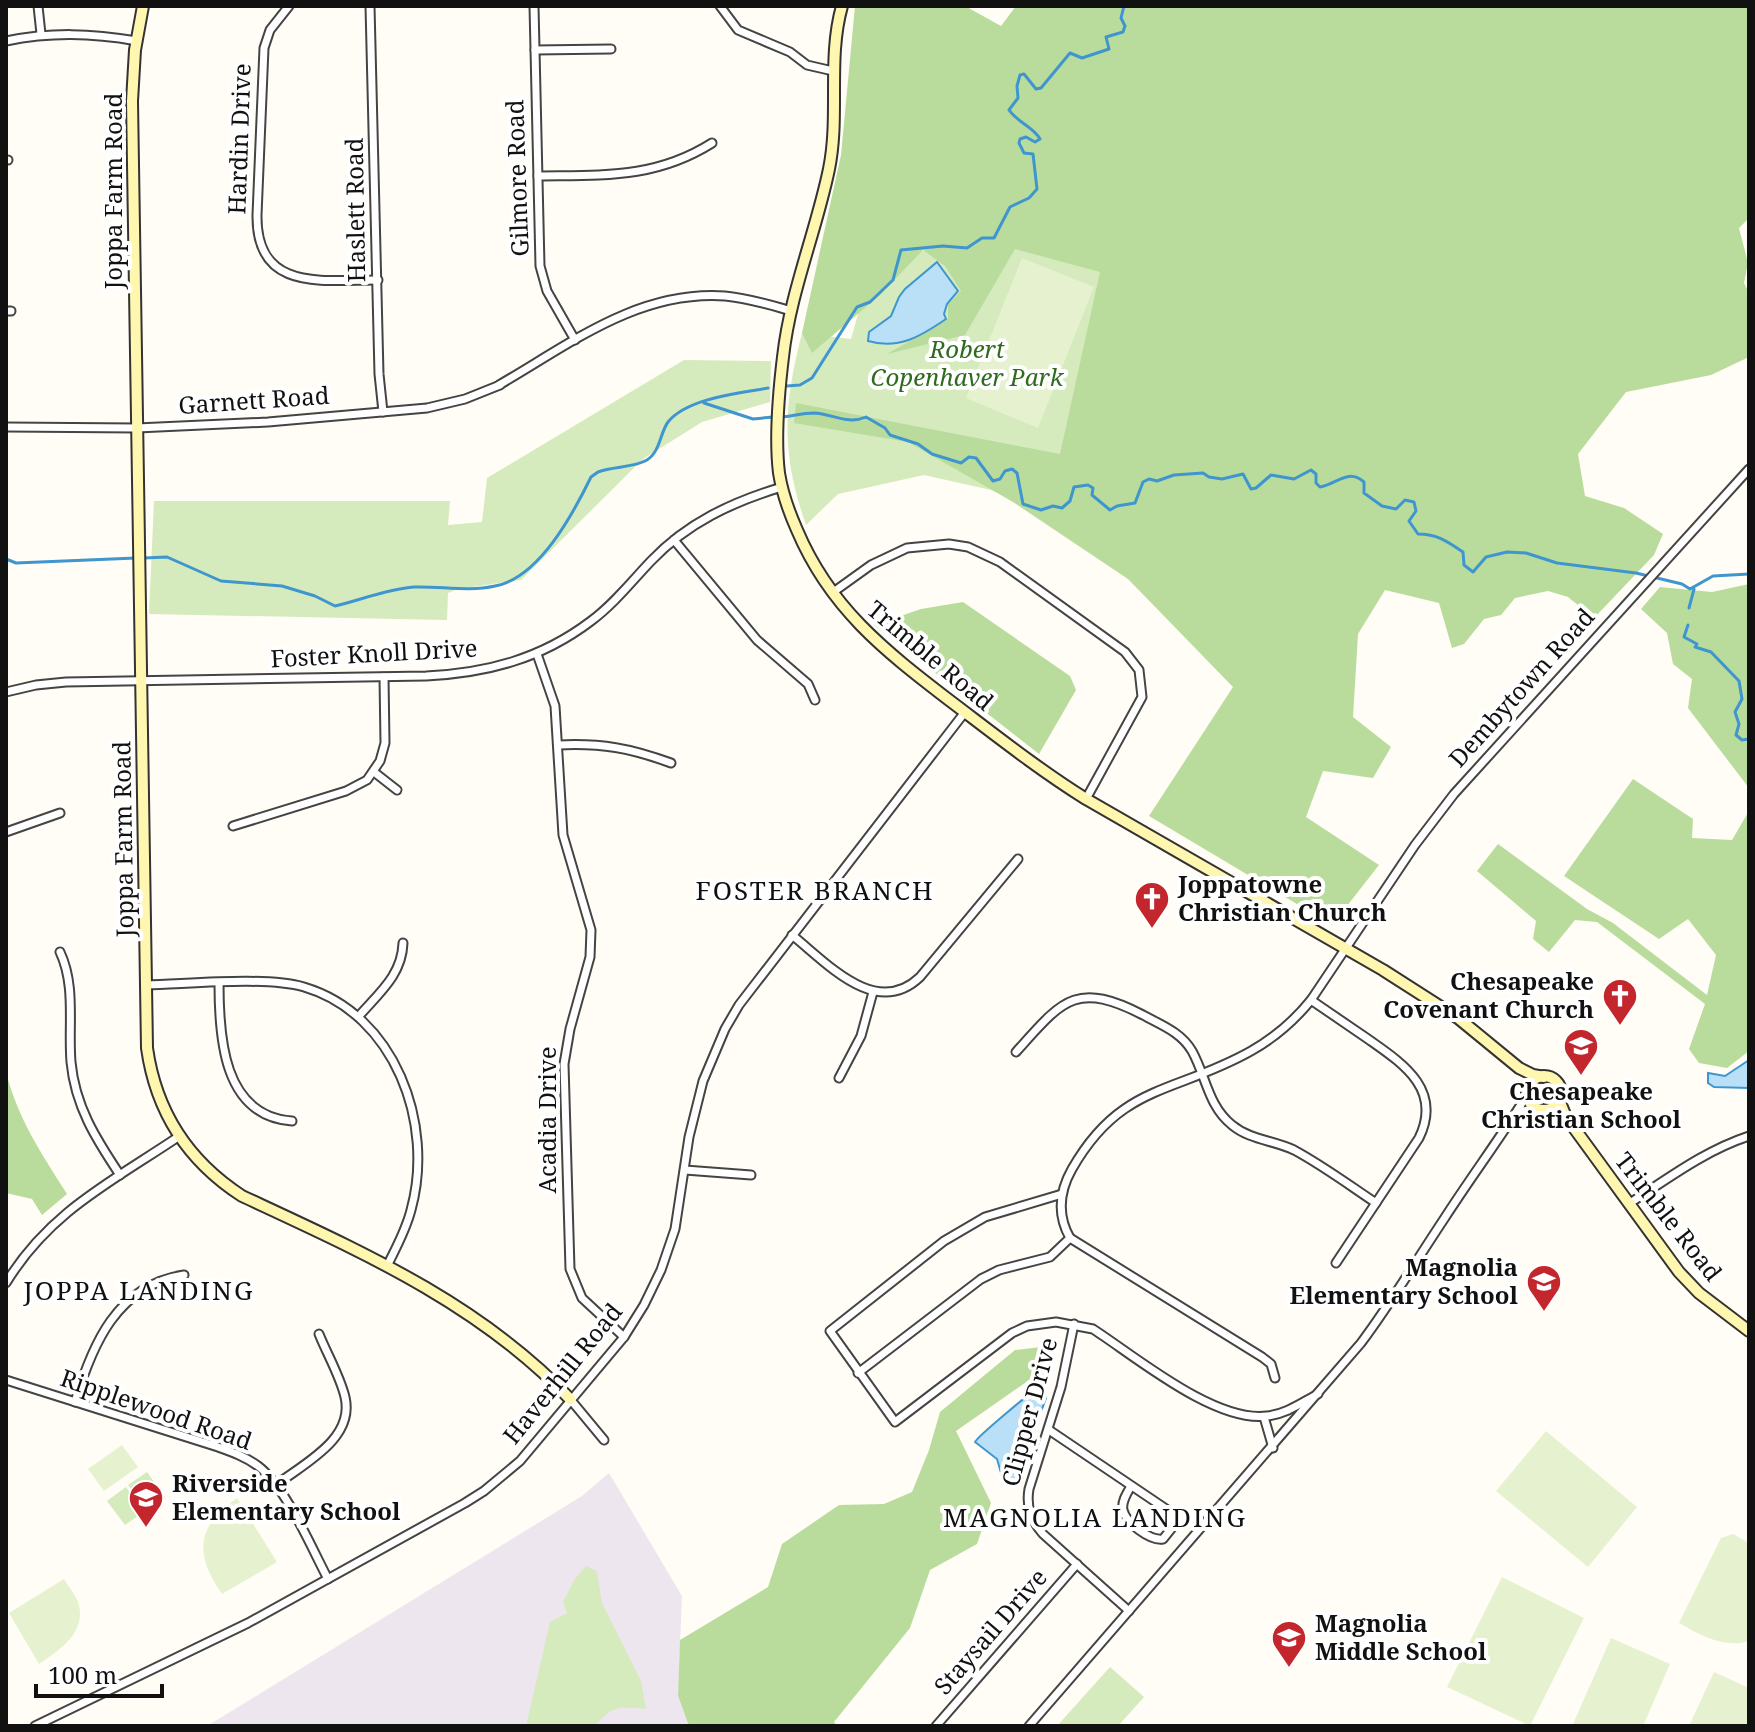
<svg xmlns="http://www.w3.org/2000/svg" width="1755" height="1732" font-family="'Noto Serif',serif">
	<style>
		.industrial { fill: #eee6ef }
		.green { fill: #d5ebbd }
		.forest { fill: #b9dc9c }
		.pitch { fill: #e6f2cf }
		.water { fill: #b9e0f7; stroke: #3f96cf; stroke-width: 2 }
		.lines { fill: none; stroke-linecap: round; stroke-linejoin: round }
		.stream { stroke: #3f96cf; stroke-width: 3 }
		.street-casing { stroke: #444; stroke-width: 11 }
		.secondary-casing { stroke: #333; stroke-width: 14 }
		.street { stroke: #fff; stroke-width: 7 }
		.secondary { stroke: #fff6b0; stroke-width: 10 }
		.labels { text-anchor: middle; stroke-width: 8; stroke-linejoin: round; paint-order: stroke }
		.street-label { font-size: 24px; fill: #111; stroke: #fff }
		.park-label { font-size: 24px; font-style: italic; fill: #2f6b1f; stroke: #fff }
		.poi-label { font-size: 24px; font-weight: bold; fill: #111; stroke: #fff; text-anchor: start }
		.neighbourhood-label { font-size: 26px; letter-spacing: 2px; fill: #111; stroke: #fff }
	</style>
	<rect width="100%" height="100%" fill="#fffdf5"/>
	<polygon class="industrial" points="609,1473 682,1596 678,1696 689,1726 207,1726 582,1496"/>
	<g class="green">
		<path d="M1134 221 1051 507 991 490 924 475 838 494 806 525C781 453 783 407 802 333L851 339 874 258Z"/>
		<polygon points="684,360 771,361 770,402 702,422 643,459 521,580 458,589 448,593 447,620 149,614 154,501 450,501 448,525 482,522 487,478"/>
		<polygon points="147,1472 165,1497 147,1510 128,1485"/>
		<polygon points="126,1487 144,1512 125,1525 107,1501"/>
		<path d="M586 1566 597 1571 602 1603 641 1681 646 1709C619 1708 615 1703 595 1726H526L550 1622 567 1613 563 1602 574 1580Z"/>
		<polygon points="1110,1667 1144,1697 1118,1726 1057,1726"/>
	</g>
	<g class="forest">
		<polygon points="855,6 965,6 1001,26 1016,6 1749,6 1749,218 1739,228 1748,263 1744,283 1749,293 1749,357 1711,375 1626,392 1578,454 1585,496 1624,508 1663,534 1654,555 1594,618 1568,597 1548,591 1515,598 1501,615 1484,619 1464,644 1452,648 1439,603 1385,590 1358,634 1353,717 1391,747 1373,778 1323,771 1306,817 1379,865 1332,925 1149,816 1233,687 1128,579 1013,502 908,442 794,423 796,403 1060,454 1100,272 1015,249 965,335 887,354 948,319 948,304 961,291 945,266 923,250 879,296 812,353 802,333 841,155"/>
		<polygon points="1749,584 1749,788 1688,708 1692,679 1673,664 1667,633 1641,609 1660,587 1712,592"/>
		<polygon points="963,602 1070,676 1076,690 1039,754 874,625 921,609"/>
		<polygon points="1633,779 1693,819 1692,838 1732,840 1749,811 1749,1051 1727,1068 1699,1063 1689,1049 1705,1004 1597,922 1575,920 1549,952 1533,939 1536,921 1477,871 1498,844 1587,909 1613,923 1707,995 1716,955 1688,919 1659,939 1564,876"/>
		<path d="M6 1071C16 1116 43 1156 67 1194L42 1215 32 1199 6 1193Z"/>
		<polygon points="1057,1345 1044,1378 1035,1376 956,1431 991,1503 977,1544 930,1570 910,1628 834,1722 837,1726 689,1726 678,1696 680,1640 768,1587 782,1544 839,1505 884,1504 912,1492 929,1450 940,1412 1015,1350"/>
	</g>
	<g class="pitch">
		<polygon points="1022,258 1094,287 1038,428 966,398"/>
		<polygon points="1546,1431 1637,1507 1588,1567 1496,1491"/>
		<polygon points="122,1445 138,1467 104,1491 88,1469"/>
		<path d="M237 1498 277 1562 222 1594C194 1554 196 1526 237 1498Z"/>
		<path d="M1733 1534 1749 1543V1641C1725 1649 1700 1635 1679 1623L1721 1538Z"/>
		<polygon points="1502,1577 1584,1618 1530,1726 1447,1687"/>
		<path d="M64 1579C68 1586 75 1594 78 1602 88 1631 60 1650 39 1664L9 1613Z"/>
		<polygon points="1611,1638 1670,1664 1643,1726 1578,1726 1573,1724"/>
		<polygon points="1714,1672 1749,1688 1749,1726 1689,1726"/>
	</g>
	<g class="water">
		<path d="M937 262 958 291 947 304 944 314 946 319C921 336 899 350 868 341L869 332 891 316 899 297 905 289Z"/>
		<polygon points="1749,1060 1749,1088 1714,1087 1708,1083 1708,1073 1725,1076"/>
		<path d="M1038 1388 1043 1391 1046 1398 1015 1483 1010 1486 1004 1483 997 1459 975 1442C977 1437 1032 1391 1038 1388Z"/>
	</g>
	<g class="lines">
		<g class="stream">
			<path d="M787 386 800 385 812 378 857 307 870 302 893 280 901 250 943 246 967 248 982 238H994L1010 207 1029 198 1037 189 1033 154 1024 153 1019 143 1020 139 1026 137 1035 142 1040 139C1034 127 1018 123 1009 110L1018 98 1017 86 1020 75 1024 74 1036 89 1041 88 1070 53 1082 58 1109 49 1106 37 1123 32 1125 26 1121 18 1124 6"/>
			<polyline points="704,403 753,419 773,417"/>
			<path d="M781 417C792 416 803 413 814 413 833 414 848 425 866 417L885 428 890 435 918 444 932 454 961 463 969 457 976 458 993 481 1000 479 1005 471 1012 469 1017 473 1023 504 1041 510 1053 506 1062 508 1070 501 1074 487 1088 485 1093 488 1092 495 1110 510 1117 506 1135 503 1143 482 1149 479 1157 481 1174 475 1203 473 1209 477 1222 479 1243 474 1251 489 1256 488 1271 475 1294 479 1311 470 1316 474V483L1320 487C1337 484 1348 468 1364 482V493L1382 506 1396 509 1405 500 1414 502 1416 511 1409 521 1418 534C1437 534 1447 541 1463 552L1464 565 1473 572 1486 557 1507 552 1526 553 1557 563 1636 573 1682 584 1690 589 1713 576 1749 574"/>
			<path d="M144 558 167 557 221 581 282 586 315 596 335 606C361 600 387 589 414 587 441 586 468 592 495 586 539 578 573 514 591 477L598 472C613 466 633 468 647 460 660 452 660 433 668 422 687 398 740 393 768 388"/>
			<polyline points="6,559 16,563 136,558"/>
			<polyline points="1689,608 1694,589"/>
			<polyline points="1688,625 1684,637 1697,644 1695,647 1711,652 1739,681 1742,699 1735,712 1739,724 1736,735 1742,740 1749,739"/>
		</g>
		<defs>
			<g id="street">
				<polyline points="38,6 41,34"/>
				<path d="M289 6 270 30 264 48 257 215C256 292 322 280 378 280"/>
				<polyline points="370,6 379,374 383,412"/>
				<polyline points="534,6 540,266 547,291 575,340"/>
				<polyline points="720,6 738,30 790,52 807,65 833,71"/>
				<path d="M6 41C51 32 91 33 137 41"/>
				<polyline points="535,50 611,49"/>
				<polyline points="6,160 8,160"/>
				<path d="M538 176C602 175 655 179 712 143"/>
				<polyline points="6,311 11,311"/>
				<path d="M499 385C570 344 638 290 725 296 748 298 770 305 792 311"/>
				<polyline points="6,427 137,428 268,422 427,408 465,399 500,385"/>
				<polyline points="674,540 757,640 808,684 815,700"/>
				<polyline points="832,593 871,565 907,548 949,544 968,547 1000,562 1125,652 1139,670 1142,697 1086,799"/>
				<polyline points="537,654 555,706 563,835 591,930 590,957 570,1029 564,1064 570,1269 582,1298 624,1337"/>
				<path d="M6 692 36 685 66 682 426 676C487 673 541 659 591 621 614 604 631 582 651 561 687 523 732 502 782 487"/>
				<path d="M558 745C602 743 630 748 671 763"/>
				<polyline points="374,772 397,790"/>
				<polyline points="233,826 346,791 367,780 380,761 385,743 384,677"/>
				<polyline points="6,832 60,813"/>
				<path d="M792 935C827 963 876 1019 920 977L1018 859"/>
				<path d="M60 952C76 986 68 1025 71 1062 75 1106 96 1139 120 1175"/>
				<path d="M219 984C219 1037 223 1116 292 1121"/>
				<path d="M146 985C189 984 265 976 304 987 395 1014 435 1124 411 1210 406 1230 396 1248 387 1266"/>
				<path d="M1311 1000C1330 1013 1349 1026 1368 1039 1402 1063 1443 1089 1419 1138L1336 1263"/>
				<path d="M359 1016C379 993 402 975 403 943"/>
				<path d="M1016 1052C1062 1001 1075 980 1143 1015 1161 1025 1181 1032 1192 1051 1206 1076 1208 1106 1232 1125 1250 1140 1273 1140 1294 1150 1322 1165 1349 1185 1376 1203"/>
				<polyline points="839,1078 861,1036 873,992"/>
				<polyline points="1519,1112 1536,1108"/>
				<polyline points="685,1170 751,1175"/>
				<path d="M1062 1194 985 1217 944 1241 830 1331 895 1422 1012 1333 1027 1326 1056 1322 1093 1329C1136 1357 1215 1423 1267 1416 1286 1414 1301 1403 1318 1394"/>
				<path d="M1630 1203C1669 1178 1704 1151 1749 1136"/>
				<path d="M1070 1238C1057 1215 1059 1192 1072 1169 1121 1083 1175 1094 1251 1051 1274 1038 1294 1021 1311 1000L1415 845 1454 794 1749 469"/>
				<path d="M6 1283C49 1212 111 1182 178 1137"/>
				<path d="M1074 1324 1061 1387 1029 1489C1026 1507 1031 1520 1043 1534L1129 1611"/>
				<polyline points="858,1373 981,1279 999,1270 1050,1257 1070,1238 1262,1357 1271,1364 1275,1378"/>
				<path d="M6 1380 218 1447C232 1452 246 1457 258 1466 286 1487 311 1547 328 1579"/>
				<polyline points="570,1399 604,1440"/>
				<path d="M75 1402C92 1345 117 1285 184 1275"/>
				<polyline points="1264,1417 1273,1448"/>
				<path d="M1049 1430 1169 1511 1175 1524 1163 1539C1150 1541 1126 1523 1123 1510 1121 1502 1127 1493 1131 1486"/>
				<path d="M276 1485C303 1464 355 1439 345 1397 340 1376 327 1354 319 1334"/>
				<polyline points="35,1726 248,1623 465,1503 484,1491 520,1461 624,1337 644,1305 661,1270 675,1229 689,1137 703,1081 725,1029 739,1005 965,712"/>
				<polyline points="936,1726 1077,1564"/>
				<path d="M1029 1726 1361 1343C1391 1303 1416 1261 1444 1219 1471 1177 1501 1137 1527 1095"/>
			</g>
			<g id="secondary">
				<path d="M143 6 135 50 132 101 147 1048C156 1112 188 1161 242 1196 360 1251 479 1303 570 1399"/>
				<path d="M842 6C827 59 840 115 829 169 816 232 790 293 783 357 779 390 775 440 779 473 782 492 789 512 797 530 830 608 884 650 949 700 994 734 1038 769 1086 799L1383 970 1458 1018 1519 1068 1533 1075 1544 1077"/>
				<circle cx="1544" cy="1093" r="17"/>
				<polyline points="1559,1100 1566,1117 1679,1272 1699,1293 1749,1331"/>
			</g>
		</defs>
		<use href="#street" class="street-casing"/>
		<use href="#secondary" class="secondary-casing"/>
		<use href="#street" class="street"/>
		<use href="#secondary" class="secondary"/>
	</g>
	<defs>
		<symbol id="church-pin" viewBox="-11 -11 22 30"><path d="M0 17L-7.5 6A9.5 9.5 0 1 1 7.5 6Z" fill="#c4262e" stroke="#fff"/><path d="M-1.2-6h2.4v3.5h3.3v2.4h-3.3V6h-2.4V-.1h-3.3v-2.4h3.3Z" fill="#fff"/></symbol>
		<symbol id="school-pin" viewBox="-11 -11 22 30"><path d="M0 17L-7.5 6A9.5 9.5 0 1 1 7.5 6Z" fill="#c4262e" stroke="#fff"/><path d="M0-5L7-2L0 1L-7-2ZM-4 1L0 2.5L4 1V4Q0 6-4 4Z" fill="#fff"/></symbol>
	</defs>
	<g fill-rule="evenodd">
		<use href="#church-pin" x="1132" y="879" width="40" height="54"/>
		<use href="#church-pin" x="1600" y="976" width="40" height="54"/>
		<use href="#school-pin" x="1561" y="1026" width="40" height="54"/>
		<use href="#school-pin" x="1524" y="1262" width="40" height="54"/>
		<use href="#school-pin" x="126" y="1478" width="40" height="54"/>
		<use href="#school-pin" x="1269" y="1618" width="40" height="54"/>
	</g>
	<g class="labels">
		<g class="street-label">
			<text transform="translate(240 139) rotate(-88)" y="8">Hardin Drive</text>
			<text transform="translate(518 178) rotate(-92)" y="8">Gilmore Road</text>
			<text transform="translate(114 191) rotate(-90)" y="8">Joppa Farm Road</text>
			<text transform="translate(356 210) rotate(-91)" y="8">Haslett Road</text>
			<text transform="translate(254 401) rotate(-4)" y="8">Garnett Road</text>
			<text transform="translate(374 654) rotate(-3)" y="8">Foster Knoll Drive</text>
			<text transform="translate(930 656) rotate(40)" y="8">Trimble Road</text>
			<text transform="translate(1522 688) rotate(-48)" y="8">Dembytown Road</text>
			<text transform="translate(124 839) rotate(-91)" y="8">Joppa Farm Road</text>
			<text transform="translate(548 1120) rotate(-90)" y="8">Acadia Drive</text>
			<text transform="translate(1668 1217) rotate(52)" y="8">Trimble Road</text>
			<text transform="translate(563 1374) rotate(-51)" y="8">Haverhill Road</text>
			<text transform="translate(156 1410) rotate(19)" y="8">Ripplewood Road</text>
			<text transform="translate(1030 1412) rotate(-75)" y="8">Clipper Drive</text>
			<text transform="translate(991 1632) rotate(-49)" y="8">Staysail Drive</text>
		</g>
		<g class="park-label">
			<text x="967" y="358">Robert<tspan x="967" dy="28">Copenhaver Park</tspan></text>
		</g>
		<g class="poi-label">
			<text x="1178" y="893">Joppatowne<tspan x="1178" dy="28">Christian Church</tspan></text>
			<text x="1594" y="990" text-anchor="end">Chesapeake<tspan x="1594" dy="28">Covenant Church</tspan></text>
			<text x="1581" y="1100" text-anchor="middle">Chesapeake<tspan x="1581" dy="28">Christian School</tspan></text>
			<text x="1518" y="1276" text-anchor="end">Magnolia<tspan x="1518" dy="28">Elementary School</tspan></text>
			<text x="172" y="1492">Riverside<tspan x="172" dy="28">Elementary School</tspan></text>
			<text x="1315" y="1632">Magnolia<tspan x="1315" dy="28">Middle School</tspan></text>
		</g>
		<g class="neighbourhood-label">
			<text x="815" y="900">FOSTER BRANCH</text>
			<text x="139" y="1300">JOPPA LANDING</text>
			<text x="1095" y="1527">MAGNOLIA LANDING</text>
		</g>
	</g>
	<rect width="1755" height="1732" fill="none" stroke="#111111" stroke-width="16"/>
	<path d="M36 1684v12h126v-12" fill="none" stroke="#111111" stroke-width="4"/>
	<text x="48" y="1684" font-size="24" fill="#111111" stroke="#ffffff" stroke-width="6" paint-order="stroke">100 m</text>
</svg>
